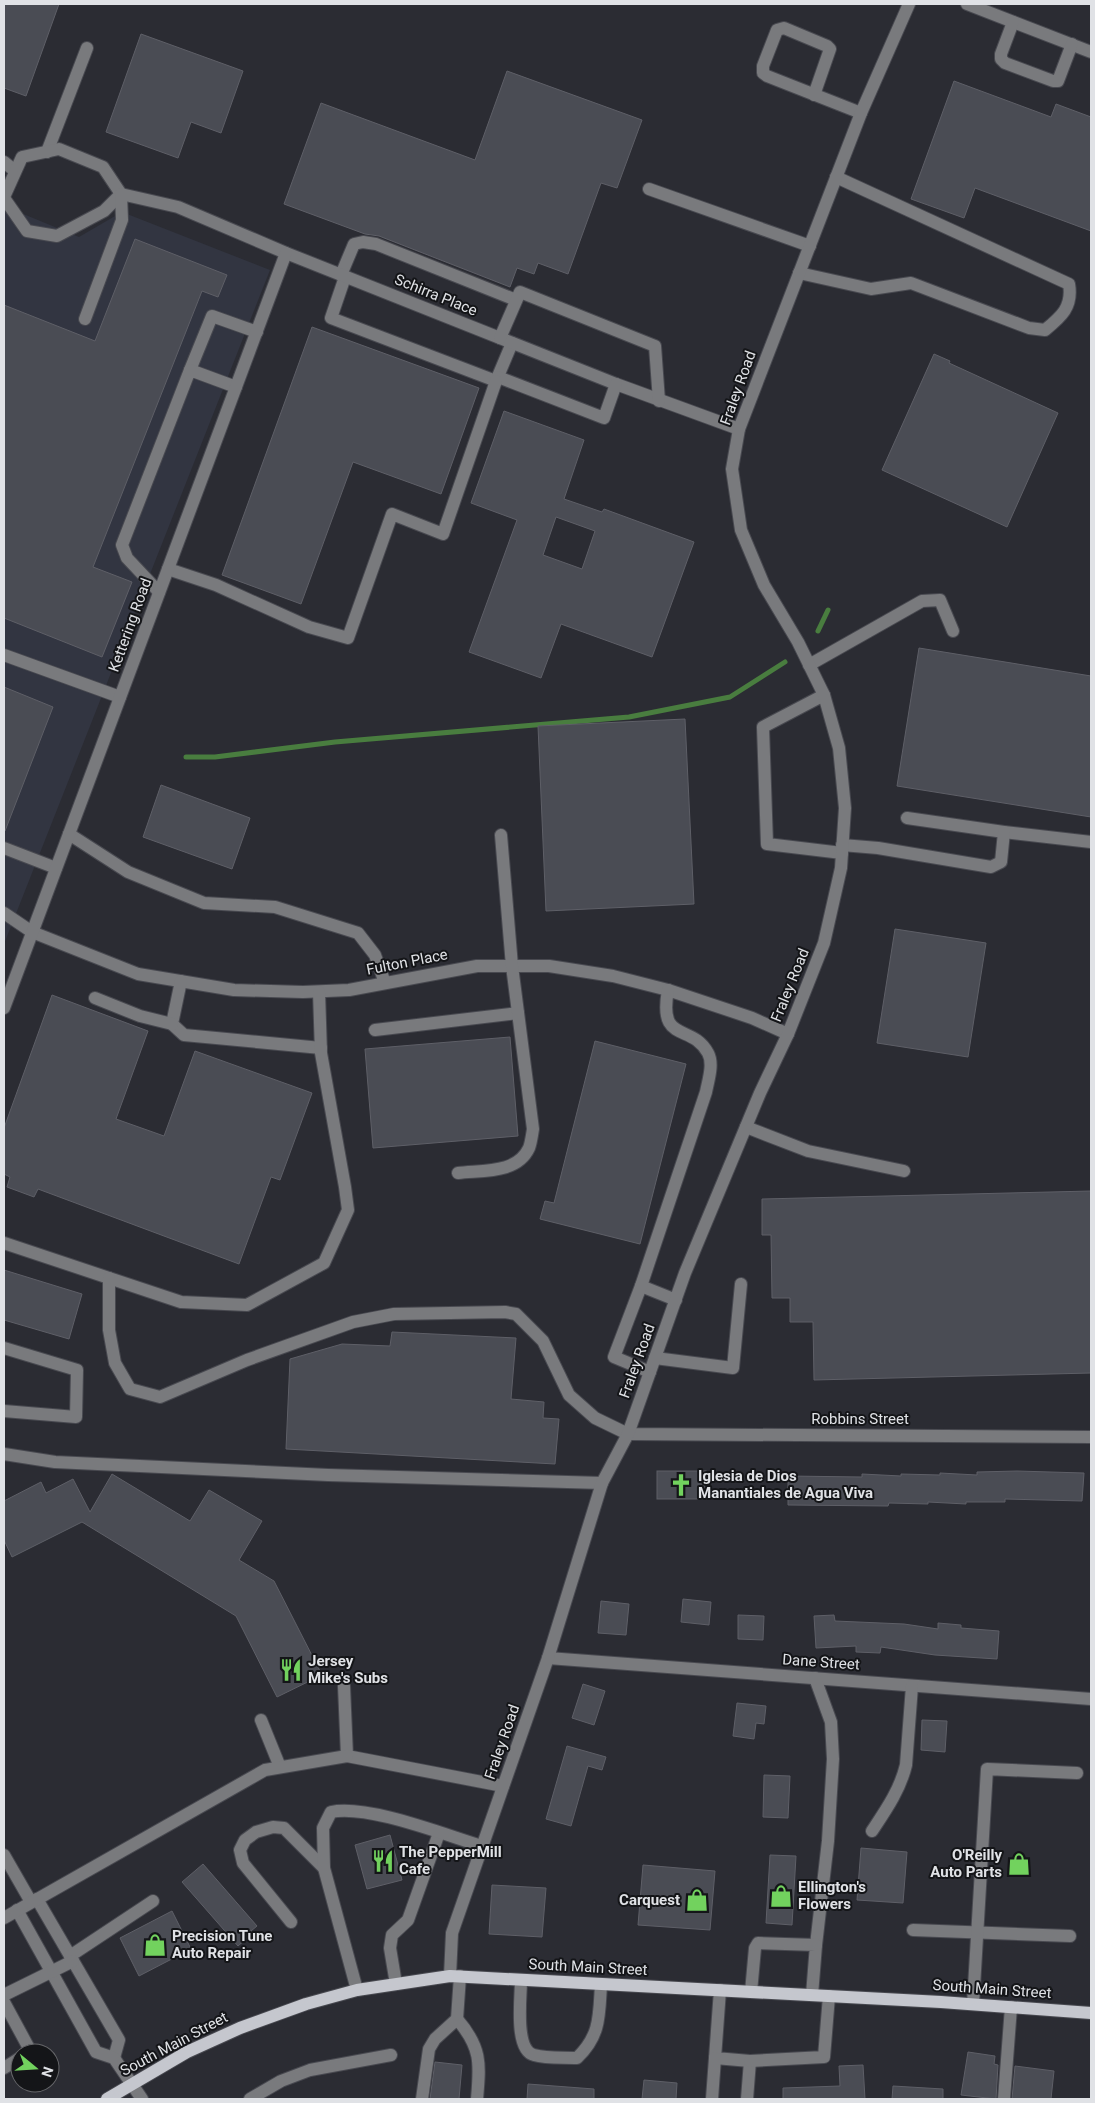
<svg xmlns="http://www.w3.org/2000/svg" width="1095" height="2103" font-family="Roboto,sans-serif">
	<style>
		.built { fill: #323541 }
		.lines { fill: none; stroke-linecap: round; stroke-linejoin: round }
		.stream { stroke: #497d3f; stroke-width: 5 }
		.building { fill: #4a4c54; stroke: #5e5f67; fill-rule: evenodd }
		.minor-casing { stroke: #484950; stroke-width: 14 }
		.major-casing { stroke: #484950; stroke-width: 14 }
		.minor { stroke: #797a7d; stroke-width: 12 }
		.major { stroke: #c5c7ce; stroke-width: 12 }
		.labels { text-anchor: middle; stroke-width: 4; stroke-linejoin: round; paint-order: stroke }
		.street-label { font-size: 15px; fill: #e0e2e6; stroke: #141518 }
		.poi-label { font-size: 15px; font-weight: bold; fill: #e0e2e6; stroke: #141518; text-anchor: start }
	</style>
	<rect width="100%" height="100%" fill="#2b2c33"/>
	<polygon class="built" points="4,206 79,237 122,212 270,270 4,944"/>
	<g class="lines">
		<g class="stream">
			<polyline points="818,631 828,610"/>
			<polyline points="186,757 215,757 335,742 629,717 730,697 785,662"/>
		</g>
	</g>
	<g class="building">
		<polygon points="4,4 59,4 26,96 4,88"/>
		<polygon points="141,34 243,71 221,133 191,122 178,158 106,132"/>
		<polygon points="507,71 642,120 617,188 601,183 568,274 538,263 534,274 517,268 510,287 379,236 365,234 284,204 321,103 475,160"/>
		<polygon points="954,81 1051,117 1056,104 1091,117 1091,231 975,188 964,218 911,199"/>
		<polygon points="135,239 227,275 218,297 202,291 93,567 132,582 102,657 4,618 4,305 95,341"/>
		<polygon points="312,327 479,388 441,494 353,462 301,604 222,575"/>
		<polygon points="934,354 950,361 949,363 1058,413 1007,527 882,470"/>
		<path d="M504 411 584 440 564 499 602 512 604 509 694 542 652 657 561 624 541 678 469 652 517 520 471 503ZM556 517 595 531 582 569 543 555Z"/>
		<polygon points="919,648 1091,676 1091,817 897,786"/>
		<polygon points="4,687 53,707 5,831 4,831"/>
		<polygon points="685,719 694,904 546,911 538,726"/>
		<polygon points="161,785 250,818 232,869 143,837"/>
		<polygon points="895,929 986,943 968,1057 877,1043"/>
		<polygon points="52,995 148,1031 116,1119 164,1136 195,1051 312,1093 280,1180 271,1177 239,1264 38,1189 34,1197 7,1187 10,1177 4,1174 4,1128"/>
		<polygon points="510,1037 518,1136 373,1148 365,1049"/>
		<polygon points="595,1041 686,1064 640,1244 540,1219 545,1201 554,1203"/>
		<polygon points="1091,1191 1091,1373 814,1380 813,1322 790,1322 790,1298 772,1298 771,1235 762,1235 762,1199"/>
		<polygon points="4,1270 82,1294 69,1339 4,1320"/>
		<polygon points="392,1332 516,1338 511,1399 544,1402 543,1418 559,1419 555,1464 286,1449 290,1359 342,1344 390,1346"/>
		<rect x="657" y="1471" width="49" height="28"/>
		<polygon points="1017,1471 1084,1473 1082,1501 1005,1499 1005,1502 966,1502 966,1504 928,1502 928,1504 889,1503 888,1506 788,1505 788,1476 862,1477 862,1474 901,1476 901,1474 940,1475 940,1473 977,1475 977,1472"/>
		<polygon points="112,1474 190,1521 209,1490 262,1521 239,1560 274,1581 322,1675 277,1697 236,1616 82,1522 12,1557 4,1540 4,1501 41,1482 46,1493 73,1479 90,1512"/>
		<polygon points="683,1599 711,1602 709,1625 681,1622"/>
		<polygon points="601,1601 629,1604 626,1635 598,1633"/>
		<polygon points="738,1615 764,1616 763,1640 738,1639"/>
		<polygon points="834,1615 835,1621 904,1624 938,1629 938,1623 961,1625 961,1628 999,1631 997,1659 935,1655 881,1647 880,1653 856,1652 856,1646 816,1648 814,1616"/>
		<polygon points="583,1684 605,1691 594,1725 572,1718"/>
		<polygon points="737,1703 766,1706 764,1724 756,1723 754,1739 733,1736"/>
		<polygon points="922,1720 947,1721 945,1752 921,1750"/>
		<polygon points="567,1746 606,1757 602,1770 588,1766 571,1826 546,1819"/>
		<polygon points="764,1775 790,1776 788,1818 763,1817"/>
		<polygon points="390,1835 402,1880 367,1889 355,1845"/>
		<polygon points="861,1848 907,1852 903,1903 857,1900"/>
		<polygon points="770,1855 796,1856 792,1925 766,1923"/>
		<polygon points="203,1864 257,1926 251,1931 253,1933 238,1946 182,1882"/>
		<polygon points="643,1865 715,1871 710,1930 638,1925"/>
		<polygon points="492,1885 546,1888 542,1937 489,1934"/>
		<polygon points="172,1911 191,1949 139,1976 120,1938"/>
		<polygon points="968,2052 995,2056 994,2064 998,2065 996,2099 961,2095"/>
		<polygon points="435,2062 462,2065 459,2099 430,2099"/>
		<polygon points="863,2065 865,2099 783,2099 783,2088 840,2086 839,2066"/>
		<polygon points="1015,2066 1054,2071 1051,2099 1012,2099"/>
		<polygon points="644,2080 677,2083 676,2099 642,2099"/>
		<polygon points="528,2084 594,2089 594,2099 527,2099"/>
		<polygon points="893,2086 943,2089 943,2099 892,2099"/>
	</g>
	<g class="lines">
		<defs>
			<g id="minor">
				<polyline points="967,4 1091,52"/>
				<polyline points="1013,22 1001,54 1001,59 1005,63 1053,81 1058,81 1072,44"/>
				<polyline points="814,95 830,49 827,46 784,28 777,30 763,66 763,73 767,76 861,113"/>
				<polyline points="47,152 87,48"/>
				<polyline points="4,162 15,171"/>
				<polyline points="649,189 810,246"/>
				<polyline points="4,197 22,157 59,149 103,167 121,194 104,211 57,236 27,231 4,198"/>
				<path d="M799 273 871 289 911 283 1029 328 1045 330C1061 317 1073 307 1069 284L836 177"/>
				<polyline points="341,275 354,244 363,242 376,244 516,300"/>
				<polyline points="345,277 331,318 496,381 512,343"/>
				<polyline points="85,319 122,220 121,194 178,207 286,253 616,384 739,429"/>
				<polyline points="500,338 520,292 655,346 659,401"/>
				<polyline points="190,370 212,316 257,332"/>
				<polyline points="498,377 604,418 616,384"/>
				<polyline points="168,569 216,585 309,627 348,638 392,514 443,534 496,381"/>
				<polyline points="159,592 127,558 122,545 190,370 236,387"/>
				<polyline points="4,655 120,697"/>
				<polyline points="809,665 922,601 940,600 953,631"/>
				<polyline points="824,695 763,727 767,844 842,853"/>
				<polyline points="907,818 1004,832 1091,842"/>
				<polyline points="69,834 128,872 204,903 275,907 358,933 375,955 385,983"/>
				<polyline points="842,845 878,848 991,867 1001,862 1004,832"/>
				<polyline points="4,848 56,868"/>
				<polyline points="4,913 32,932 138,974 234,990 303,992 349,990 477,966 549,966 613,976 668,990 752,1018 788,1034"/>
				<polyline points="181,981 172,1024 184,1035 321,1048"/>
				<polyline points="95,998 140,1016 172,1024"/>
				<polyline points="4,1008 286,253"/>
				<polyline points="375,1030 518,1013"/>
				<polyline points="746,1127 808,1151 904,1171"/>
				<path d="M458 1173C482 1170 517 1174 529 1148 531 1143 532 1135 533 1129L512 966 501 835"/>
				<polyline points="4,1243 181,1302 247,1305 324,1263 348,1210 345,1187 321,1053 319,992"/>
				<polyline points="109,1278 109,1330 115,1363 130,1389 160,1397 247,1360 353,1322 394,1314 505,1312 516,1314 543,1341 569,1395 595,1418 628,1434 1091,1437"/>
				<polyline points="641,1286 676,1300"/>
				<polyline points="4,1348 77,1370 76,1417 4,1411"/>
				<polyline points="655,1358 733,1368 741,1284"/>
				<path d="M650 1372 614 1357 641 1286 706 1092C708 1081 714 1064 708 1053 691 1022 658 1045 668 990"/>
				<polyline points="4,1454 55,1462 328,1475 602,1483"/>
				<polyline points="548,1658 1091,1699"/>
				<polyline points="815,1678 831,1722 833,1759 828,1841 816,1945"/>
				<polyline points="344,1686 347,1756 503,1786"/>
				<polyline points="261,1720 280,1767"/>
				<path d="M872 1831C886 1810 900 1790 906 1765L912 1686"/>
				<polyline points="4,1855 31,1902"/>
				<polyline points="37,1899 119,2040 114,2058"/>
				<polyline points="17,1910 96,2052 114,2058 142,2099"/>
				<polyline points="4,1918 265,1770 347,1756"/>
				<polyline points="291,1922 243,1863 240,1850 245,1840 256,1832 273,1827 284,1828 324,1868"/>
				<polyline points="913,1930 1070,1936"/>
				<polyline points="70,1956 153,1901"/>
				<polyline points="450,1976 452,1933 548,1658 602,1483 628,1434 685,1273 760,1093 788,1034 824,943 841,868 845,808 839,748 824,695 798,642 764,585 741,530 732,469 739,429 861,113 909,4"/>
				<path d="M521 1980C521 1997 514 2050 534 2055 548 2059 564 2057 577 2058 601 2035 599 2015 601 1984"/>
				<polyline points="396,1984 390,1948 392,1935 408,1920 439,1833"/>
				<path d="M357 1990 324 1868 323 1828 331 1812C367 1804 445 1835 482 1846"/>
				<polyline points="720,1990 715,2058 750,2061 747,2099"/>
				<polyline points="751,1992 755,1948 758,1943 816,1945 812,1995"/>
				<polyline points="4,1995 73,1961"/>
				<polyline points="4,2002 31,2052 29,2053"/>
				<polyline points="973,2004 987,1769 1077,1773"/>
				<path d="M457 2019C482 2048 480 2064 477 2099"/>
				<polyline points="750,2061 824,2057 829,1996"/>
				<polyline points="4,2068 20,2058"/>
				<polyline points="250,2099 281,2081 310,2070 391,2055"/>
				<polyline points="422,2099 429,2049 435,2039 457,2019 460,1976"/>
				<polyline points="712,2099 715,2058"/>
				<polyline points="1004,2099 1011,2007"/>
			</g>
			<polyline id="major" points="107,2099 187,2052 240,2028 306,2004 357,1990 450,1976 941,2002 1091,2013"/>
		</defs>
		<use href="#minor" class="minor-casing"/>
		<use href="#major" class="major-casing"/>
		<use href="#minor" class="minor"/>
		<use href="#major" class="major"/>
	</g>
	<defs>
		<symbol id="church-bare" viewBox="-9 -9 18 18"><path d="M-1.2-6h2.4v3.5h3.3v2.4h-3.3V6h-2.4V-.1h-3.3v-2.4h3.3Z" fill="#72d25e" stroke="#141518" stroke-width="2.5" paint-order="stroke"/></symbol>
		<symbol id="restaurant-bare" viewBox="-9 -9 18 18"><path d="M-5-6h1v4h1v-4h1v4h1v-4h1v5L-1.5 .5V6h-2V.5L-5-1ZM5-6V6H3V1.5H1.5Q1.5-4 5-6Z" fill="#72d25e" stroke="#141518" stroke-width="2.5" paint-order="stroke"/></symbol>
		<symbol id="shop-bare" viewBox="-9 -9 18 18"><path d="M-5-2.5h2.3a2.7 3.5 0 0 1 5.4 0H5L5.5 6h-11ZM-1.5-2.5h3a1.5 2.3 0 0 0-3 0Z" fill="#72d25e" stroke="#141518" stroke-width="2.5" paint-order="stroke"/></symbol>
	</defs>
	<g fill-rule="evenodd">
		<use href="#church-bare" x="665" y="1469" width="32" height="32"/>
		<use href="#restaurant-bare" x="275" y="1654" width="32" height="32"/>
		<use href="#restaurant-bare" x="367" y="1845" width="32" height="32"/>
		<use href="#shop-bare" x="1003" y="1848" width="32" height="32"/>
		<use href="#shop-bare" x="765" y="1880" width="32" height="32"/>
		<use href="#shop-bare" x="681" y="1884" width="32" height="32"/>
		<use href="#shop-bare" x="139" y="1929" width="32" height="32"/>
	</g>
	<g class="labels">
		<g class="street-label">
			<text transform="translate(436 295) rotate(22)" y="5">Schirra Place</text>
			<text transform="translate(738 388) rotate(-70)" y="5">Fraley Road</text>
			<text transform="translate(130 625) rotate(-70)" y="5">Kettering Road</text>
			<text transform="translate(407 962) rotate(-11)" y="5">Fulton Place</text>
			<text transform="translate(790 985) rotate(-68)" y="5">Fraley Road</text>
			<text transform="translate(637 1361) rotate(-70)" y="5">Fraley Road</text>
			<text x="860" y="1424">Robbins Street</text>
			<text transform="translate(821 1662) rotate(4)" y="5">Dane Street</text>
			<text transform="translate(502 1742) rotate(-71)" y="5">Fraley Road</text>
			<text transform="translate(588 1967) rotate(3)" y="5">South Main Street</text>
			<text transform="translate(992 1989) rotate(4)" y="5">South Main Street</text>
			<text transform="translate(174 2044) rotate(-28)" y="5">South Main Street</text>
		</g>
		<g class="poi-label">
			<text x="698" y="1481">Iglesia de Dios<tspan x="698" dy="17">Manantiales de Agua Viva</tspan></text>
			<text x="308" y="1666">Jersey<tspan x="308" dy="17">Mike's Subs</tspan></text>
			<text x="399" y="1857">The PepperMill<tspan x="399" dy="17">Cafe</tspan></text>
			<text x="1002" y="1860" text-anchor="end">O'Reilly<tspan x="1002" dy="17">Auto Parts</tspan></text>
			<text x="798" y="1892">Ellington's<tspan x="798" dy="17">Flowers</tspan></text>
			<text x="680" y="1905" text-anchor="end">Carquest</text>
			<text x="172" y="1941">Precision Tune<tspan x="172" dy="17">Auto Repair</tspan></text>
		</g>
	</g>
	<rect width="1095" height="2103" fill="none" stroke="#e0e2e6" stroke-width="10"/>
	<g transform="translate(35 2068) rotate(108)"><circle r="24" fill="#141518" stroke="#66676a"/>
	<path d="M0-4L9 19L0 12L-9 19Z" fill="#72d25e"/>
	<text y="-8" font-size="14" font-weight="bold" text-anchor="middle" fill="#e0e2e6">N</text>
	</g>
</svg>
